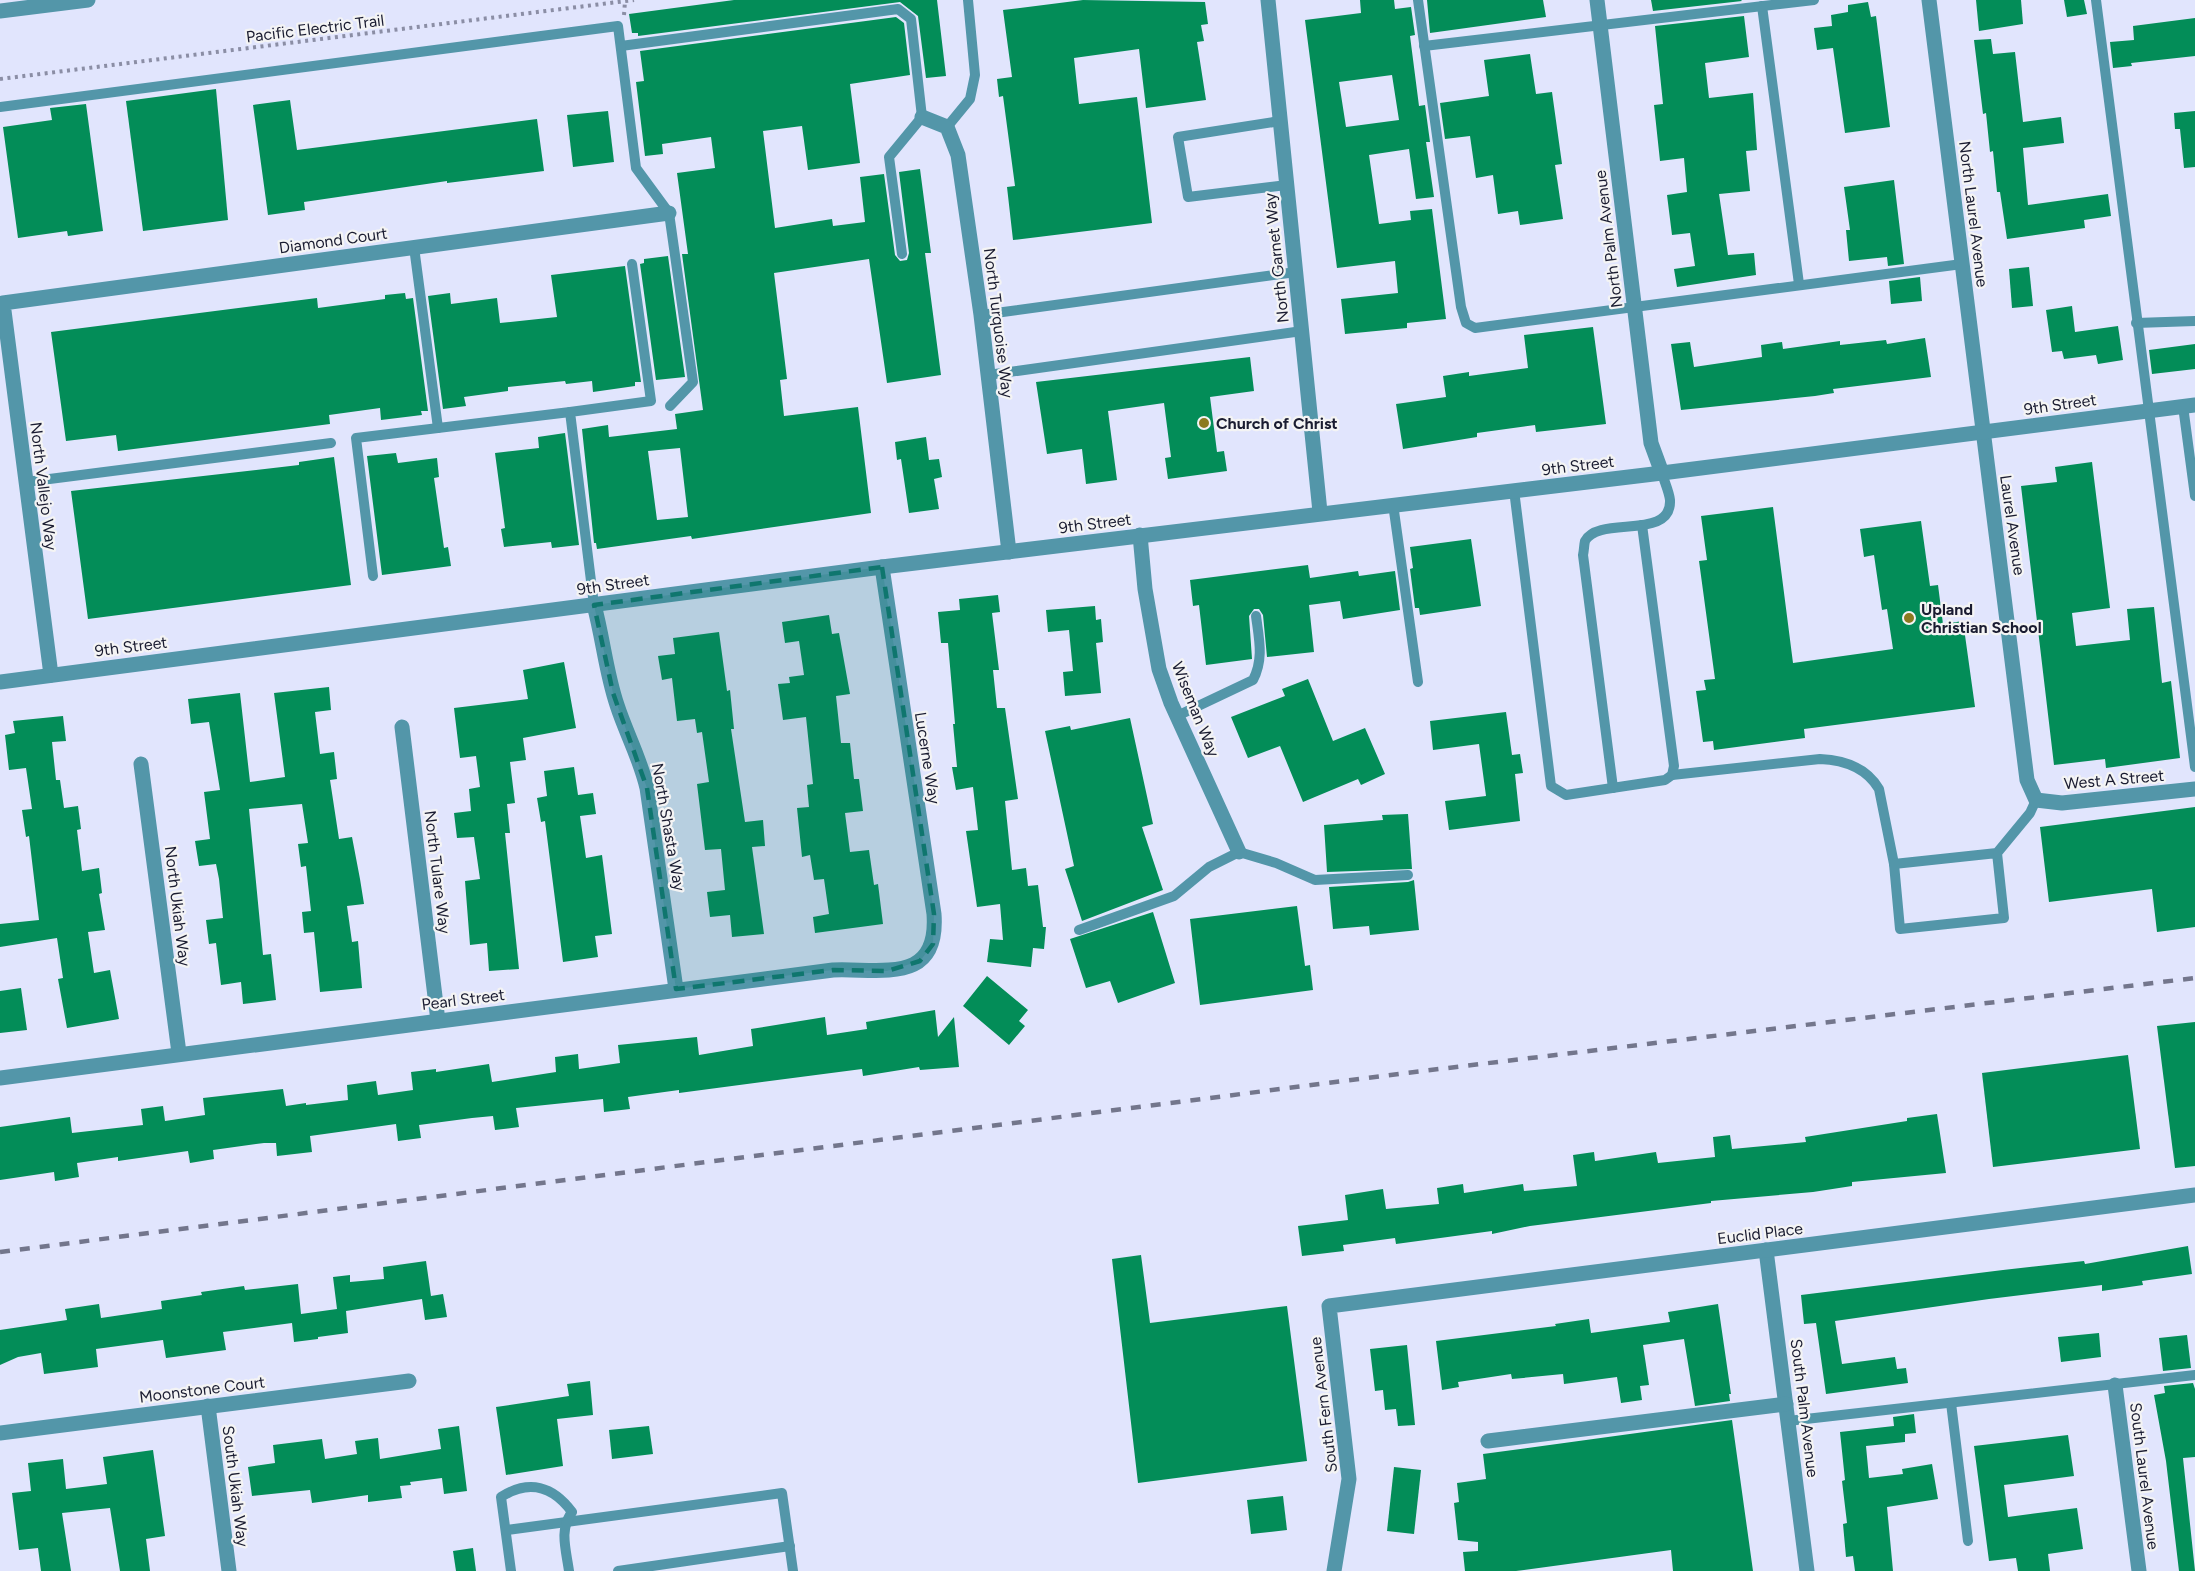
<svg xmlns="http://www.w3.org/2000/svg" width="2195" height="1571" font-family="Figtree,sans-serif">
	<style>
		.building { fill: #038d58; fill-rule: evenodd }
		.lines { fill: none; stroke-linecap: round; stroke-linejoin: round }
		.path { stroke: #8b8ea5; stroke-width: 4; stroke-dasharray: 3 4.5; stroke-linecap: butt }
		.service { stroke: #5396a9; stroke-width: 10 }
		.minor { stroke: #5396a9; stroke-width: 15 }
		.tertiary { stroke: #5396a9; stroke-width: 15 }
		.rail { stroke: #73768c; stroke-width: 4.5; stroke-dasharray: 10 10; stroke-linecap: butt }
		.marked { fill: #0f766e; fill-opacity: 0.2; stroke: #0f766e; stroke-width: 4.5; stroke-dasharray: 12 8; stroke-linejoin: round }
		.poi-dot { fill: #8b7a1f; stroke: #f4f4f4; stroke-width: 2 }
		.labels { text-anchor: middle; stroke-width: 4.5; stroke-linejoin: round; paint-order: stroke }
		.street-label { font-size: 16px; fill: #1a1c31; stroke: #f4f4f4 }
		.poi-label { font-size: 16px; font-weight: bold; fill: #1a1c31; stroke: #f4f4f4; text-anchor: start }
	</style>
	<rect width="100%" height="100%" fill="#e1e5fd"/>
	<g class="building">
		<polygon points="734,0 937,0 946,76 926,78 918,16 900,2 638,36 638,33 632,33 629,14"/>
		<polygon points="1083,0 1205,2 1208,24 1201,25 1204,41 1197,42 1206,100 1146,108 1139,49 1074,58 1079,104 1137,97 1152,223 1013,240 1007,187 1015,186 1003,96 999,97 997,79 1012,77 1003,10"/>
		<path d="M1360 0H1394L1395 9 1411 7 1415 35 1410 36 1419 106 1425 105 1430 142H1426L1434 197 1416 199 1409 149 1369 155 1379 224 1411 220 1410 211 1432 209 1446 319 1407 323V328L1345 334 1341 299 1398 293 1395 261 1337 268 1305 20 1361 13ZM1392 75 1399 120 1346 127 1339 82Z"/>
		<polygon points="1427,0 1543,0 1546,17 1430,33"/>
		<polygon points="1651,0 1741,0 1742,1 1653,11"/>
		<polygon points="1976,0 2021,0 2023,24 1979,31"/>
		<polygon points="2064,0 2084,0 2087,14 2067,17"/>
		<polygon points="1868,2 1871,17 1876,16 1890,127 1845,133 1833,48 1817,50 1814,28 1832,26 1831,15 1848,12 1848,5"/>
		<polygon points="1744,16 1749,57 1705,63 1709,98 1753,93 1757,150 1746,151 1750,191 1719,194 1728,255 1754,253 1756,275 1677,287 1674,269 1695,266 1690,233 1672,235 1667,195 1687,192 1684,158 1660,161 1654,105 1663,104 1655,26"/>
		<path d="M896 17 904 23 910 75 850 84 860 163 808 170 802 126 763 131 775 228 832 219 833 226 865 222 860 177 884 174 895 255 900 261 907 260 909 253 899 172 920 169 931 253H925L941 375 887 383 869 259 774 273 787 379 780 380 784 416 858 407 871 513 692 539 691 536 597 549 596 543H594L582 429 608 425 609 437 677 429 675 414 703 410 682 254H688L677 173 715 168 711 137 662 144 663 154 645 156 636 82 644 81 640 51ZM680 448 688 517 657 520 648 451Z"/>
		<polygon points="2195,18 2195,56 2131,63 2132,66 2113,68 2110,42 2134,40 2133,26"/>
		<polygon points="1991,39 1993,54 2015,52 2023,122 2061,117 2064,143 2023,148 2028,205 2108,194 2111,216 2084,220 2085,228 2007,239 2000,192 1997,192 1993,151 1990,152 1986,113 1983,114 1974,40"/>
		<polygon points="1530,54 1536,94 1552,92 1562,164 1555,165 1563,219 1520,225 1518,211 1498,214 1493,175 1476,178 1470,136 1445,139 1440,103 1489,96 1484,60"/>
		<polygon points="216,89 228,220 143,231 126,101"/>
		<polygon points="290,100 297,150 537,119 544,171 447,183 447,181 304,202 305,210 268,215 253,105"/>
		<polygon points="86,104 103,231 68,236 67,231 18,238 3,127 52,120 50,108"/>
		<polygon points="608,111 614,162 573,167 567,115"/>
		<polygon points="2195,111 2195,167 2184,168 2180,129 2175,129 2174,113"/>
		<polygon points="1894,180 1904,264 1888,266 1887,257 1849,261 1846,230 1850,230 1844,187"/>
		<polygon points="668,256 685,377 656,380 640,264 644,263 644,259"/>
		<polygon points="625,266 641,382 635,382 635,386 593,392 592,381 566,384 565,381 508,387 508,391 464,397 466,406 443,409 428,296 450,293 451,304 497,298 500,323 557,317 551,275"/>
		<polygon points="2029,267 2033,306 2012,308 2009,269"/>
		<polygon points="1920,277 1922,301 1891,304 1889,281"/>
		<polygon points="405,293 406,299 413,298 428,411 421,411 422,415 381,420 380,408 329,415 330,424 118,451 116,435 66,441 51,332 317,298 318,308 385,299 385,295"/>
		<polygon points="2072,306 2075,332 2118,326 2123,360 2098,364 2096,355 2064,359 2062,351 2052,352 2046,310"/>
		<polygon points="1593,327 1606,424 1536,432 1535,425 1477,433 1477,437 1403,449 1396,404 1446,397 1443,376 1469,372 1469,376 1528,368 1524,335"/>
		<polygon points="1925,338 1931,377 1833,389 1834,393 1815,396 1681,410 1671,344 1690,342 1694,367 1762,357 1761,345 1782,342 1783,349 1840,341 1840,345 1886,340 1887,344"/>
		<polygon points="2195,344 2195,369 2152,374 2149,350"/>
		<polygon points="1250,357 1254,391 1210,397 1217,452 1224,451 1227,471 1168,479 1165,458 1171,457 1164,403 1108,411 1117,480 1086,484 1082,449 1047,454 1036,382"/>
		<polygon points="565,433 579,545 552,548 551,542 504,547 501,529 505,528 495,453 539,448 538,437"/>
		<polygon points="926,437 929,460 939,459 942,477 934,479 939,509 909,513 901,459 897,460 895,442"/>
		<polygon points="396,453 398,463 437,458 439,477 434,478 444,548 448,547 451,566 382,575 367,456"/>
		<polygon points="334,457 351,585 88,619 71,491 299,465 299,462"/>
		<polygon points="2092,462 2110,608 2072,613 2076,646 2130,640 2127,609 2154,607 2162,683 2171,681 2180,758 2106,768 2105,759 2054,765 2021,486 2057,482 2055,467"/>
		<polygon points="1773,507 1793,663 1893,649 1887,609 1882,610 1874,555 1864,557 1860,529 1921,521 1930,586 1938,585 1943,624 1963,621 1975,707 1804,729 1805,738 1714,750 1713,741 1703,742 1696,691 1706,690 1704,680 1715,679 1699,561 1707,560 1701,516"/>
		<polygon points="1471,539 1481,606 1420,615 1419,608 1415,608 1410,569 1413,568 1410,547"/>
		<polygon points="1308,565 1310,578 1358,571 1359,576 1395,571 1400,610 1343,619 1340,601 1309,605 1314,652 1267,657 1263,615 1259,609 1254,609 1249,616 1252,659 1206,665 1199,605 1193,606 1190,580"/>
		<polygon points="998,595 1000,612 992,613 999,670 993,670 997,708 1005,708 1018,799 1005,801 1012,870 1026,868 1028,886 1038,885 1043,927 1046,927 1044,949 1033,948 1031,967 987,962 990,939 1003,940 1000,904 977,907 966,831 978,830 973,787 956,790 952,767 957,767 953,724 955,724 948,643 941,643 938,612 960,610 959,599"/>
		<polygon points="1095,606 1096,620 1101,619 1103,642 1096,643 1101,693 1065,696 1063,672 1073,671 1069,630 1048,632 1046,610"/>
		<polygon points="829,615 832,634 839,633 850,694 836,696 841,743 850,743 854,779 859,779 863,811 845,813 850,852 869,850 874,885 878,884 883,924 815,933 813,917 829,914 824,879 814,880 810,855 802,857 797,808 809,807 807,785 813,784 806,717 783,720 778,684 790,683 789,677 804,675 799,641 785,643 782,622"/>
		<polygon points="719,632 727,691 730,690 734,729 731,729 745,822 763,820 765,846 752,847 764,934 732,937 730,915 710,917 707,892 725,890 721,849 705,850 697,784 709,782 702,732 697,733 695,719 677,721 672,678 662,680 658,656 675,654 673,638"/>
		<polygon points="564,662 576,728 523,738 526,760 510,762 515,803 507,804 510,833 505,833 519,969 489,971 487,943 470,945 465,881 480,879 474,837 457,838 454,813 471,811 469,789 480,787 476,756 460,758 454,708 528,699 523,670"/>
		<polygon points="1308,679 1333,741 1365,728 1385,774 1361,785 1358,779 1303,802 1280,746 1248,758 1231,717 1285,696 1282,689"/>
		<polygon points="329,687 331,710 315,712 320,754 334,752 337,779 330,780 339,839 352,837 360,879 364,904 347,906 352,942 358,941 362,988 320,992 314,932 304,933 302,912 311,911 306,866 301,867 298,844 308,843 302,804 249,809 263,955 271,954 276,1000 243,1004 241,982 221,985 216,943 209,944 206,920 223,918 219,879 216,864 199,866 195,841 210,839 204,792 220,790 209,722 191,724 188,699 240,693 250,782 285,777 274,693"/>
		<polygon points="1506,712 1512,755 1520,754 1523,773 1515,774 1520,821 1449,830 1445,801 1486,796 1479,744 1433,750 1430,721"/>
		<polygon points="63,716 66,741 52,742 56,780 60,780 64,808 78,806 81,829 77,830 82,871 99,868 102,893 99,894 105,930 88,932 94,973 110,970 119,1019 67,1028 58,979 63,978 57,938 0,947 0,924 39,920 29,836 26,837 22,810 32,809 26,768 9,770 5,735 15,733 13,721"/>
		<polygon points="1130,718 1153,824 1142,827 1163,890 1082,921 1065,869 1074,866 1045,731 1070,726 1071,730"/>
		<polygon points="574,767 578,795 593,793 596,814 580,816 586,858 602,855 612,934 595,936 598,957 563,962 545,821 541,822 537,798 547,796 544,771"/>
		<polygon points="2195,807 2195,927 2157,932 2152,889 2049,902 2040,827"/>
		<polygon points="1408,814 1412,869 1327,872 1324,825 1383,820 1382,815"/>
		<polygon points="1414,880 1419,930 1370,935 1369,926 1333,929 1329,887 1408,882"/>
		<polygon points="1297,906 1305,966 1310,965 1313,990 1200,1005 1190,919"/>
		<polygon points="1153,912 1175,983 1118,1003 1110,981 1086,988 1070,939"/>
		<polygon points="987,976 1028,1010 1019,1021 1025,1026 1009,1045 963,1006"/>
		<polygon points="21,988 27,1030 0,1033 0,991"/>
		<polygon points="935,1010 938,1037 954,1017 959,1067 920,1070 919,1067 863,1076 862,1069 679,1093 679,1090 628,1097 630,1109 604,1112 603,1099 516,1108 519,1127 495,1130 493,1116 472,1118 419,1125 421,1138 398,1141 396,1124 310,1136 312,1152 277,1156 276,1143 264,1143 213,1150 214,1159 190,1163 188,1151 118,1161 118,1157 77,1163 79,1177 55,1181 54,1172 0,1180 0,1127 70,1117 72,1133 143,1125 141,1109 163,1106 165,1121 205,1115 203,1098 283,1089 286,1106 306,1103 306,1105 348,1100 347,1085 376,1081 378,1095 413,1090 411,1072 436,1069 436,1072 489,1064 492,1082 556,1072 555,1057 578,1054 579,1069 620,1063 618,1045 697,1037 699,1055 753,1046 751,1029 825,1017 827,1035 867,1029 866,1022"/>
		<polygon points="2195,1022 2195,1166 2175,1168 2157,1026"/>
		<polygon points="2128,1055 2140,1149 1993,1167 1982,1073"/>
		<polygon points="1937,1114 1946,1173 1852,1182 1852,1186 1813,1192 1711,1201 1711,1203 1530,1226 1492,1234 1492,1231 1396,1244 1395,1238 1343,1245 1344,1251 1302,1256 1298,1226 1348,1220 1345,1195 1383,1189 1386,1209 1439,1204 1437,1188 1463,1184 1464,1193 1523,1184 1524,1191 1577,1186 1573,1155 1594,1152 1595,1161 1656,1152 1658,1163 1715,1157 1713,1137 1730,1135 1732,1149 1806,1142 1805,1137 1907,1121 1907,1118"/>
		<polygon points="2188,1246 2192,1274 2142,1281 2143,1285 2102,1291 2102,1285 1989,1299 1835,1321 1842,1364 1895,1357 1897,1369 1906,1368 1908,1383 1826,1394 1816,1323 1804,1324 1801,1295 2003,1270 2084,1261 2085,1264"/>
		<polygon points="1141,1255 1150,1323 1287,1306 1307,1461 1138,1483 1112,1259"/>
		<polygon points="426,1261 431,1296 443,1294 447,1317 425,1320 422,1299 346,1311 348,1333 318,1337 318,1339 294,1342 292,1323 223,1332 226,1350 166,1358 163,1340 96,1349 98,1367 44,1374 41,1353 18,1357 0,1365 0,1330 67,1320 65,1309 99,1304 101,1318 162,1309 161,1301 202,1295 201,1292 244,1286 245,1290 298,1284 301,1314 337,1309 333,1277 350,1275 350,1282 384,1279 383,1267"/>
		<polygon points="1718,1304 1731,1394 1729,1394 1730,1401 1695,1406 1684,1339 1643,1345 1649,1385 1640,1386 1642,1400 1621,1403 1617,1377 1564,1384 1563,1374 1512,1379 1511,1374 1458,1382 1459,1387 1442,1390 1436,1341 1556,1326 1555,1324 1589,1319 1591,1333 1670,1322 1668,1312"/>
		<polygon points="2099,1333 2101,1357 2061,1362 2058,1337"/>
		<polygon points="2187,1335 2191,1368 2163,1371 2159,1338"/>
		<polygon points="1407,1345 1415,1425 1398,1426 1396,1409 1385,1410 1383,1390 1375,1391 1370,1349"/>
		<polygon points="590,1381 593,1415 557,1419 563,1466 506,1475 496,1407 569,1396 567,1384"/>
		<polygon points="2193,1383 2195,1389 2195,1457 2183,1458 2195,1571 2179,1571 2166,1461 2154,1395 2165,1393 2164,1386"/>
		<polygon points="1914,1414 1916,1433 1905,1434 1905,1442 1866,1446 1869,1478 1903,1474 1902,1469 1932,1464 1938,1499 1887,1507 1893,1571 1855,1571 1853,1556 1846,1557 1843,1524 1847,1523 1842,1481 1845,1480 1840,1432 1894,1426 1893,1417"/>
		<polygon points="1732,1420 1753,1571 1673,1571 1671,1550 1516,1571 1465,1571 1463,1552 1478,1551 1478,1542 1458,1540 1454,1503 1459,1502 1457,1483 1486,1479 1483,1454"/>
		<polygon points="459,1426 467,1491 444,1494 442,1478 410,1482 411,1485 400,1486 402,1498 368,1502 368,1495 312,1503 310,1490 252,1496 248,1467 275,1463 273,1445 322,1439 325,1459 357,1454 355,1441 378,1438 380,1459 441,1449 438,1429"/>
		<polygon points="649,1426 653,1454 612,1459 609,1430"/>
		<polygon points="2068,1435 2074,1476 2004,1485 2008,1517 2077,1508 2083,1549 2048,1554 2050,1571 2018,1571 2016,1558 1989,1561 1974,1446"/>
		<polygon points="153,1450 165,1536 146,1539 150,1571 120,1571 110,1508 62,1513 71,1571 41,1571 38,1548 19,1550 12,1493 31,1491 28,1463 63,1459 66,1489 107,1484 103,1457"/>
		<polygon points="1394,1467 1421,1470 1414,1534 1387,1531"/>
		<polygon points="1283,1496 1287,1530 1251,1534 1247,1500"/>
		<polygon points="473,1548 476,1571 456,1571 453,1551"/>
	</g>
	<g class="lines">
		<g class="path">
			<polyline points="624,15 625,1"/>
			<polyline points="0,79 634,0"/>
		</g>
		<g class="service">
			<polyline points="1418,0 1461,307 1466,323 1475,328 1962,264"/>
			<polyline points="2096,0 2195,767"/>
			<polyline points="1762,6 1799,284"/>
			<polyline points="621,46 898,9 911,19 922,117 889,157 902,254"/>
			<polyline points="1424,46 1814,0"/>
			<polyline points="0,107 618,26 636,168 669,213 693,382 670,406"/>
			<polyline points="1280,121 1178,137 1188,197 1287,185"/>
			<polyline points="947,127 970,99 975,75 968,0"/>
			<polyline points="414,247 438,428"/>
			<polyline points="981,315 1296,272"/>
			<polyline points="2136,323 2195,321"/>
			<polyline points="988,375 1302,331"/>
			<polyline points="2183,406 2195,496"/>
			<polyline points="26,482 331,443"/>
			<polyline points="1514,490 1551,786 1566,795 1665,780 1672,775 1674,766 1642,525"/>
			<polyline points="1393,504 1418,682"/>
			<polyline points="373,576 356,438 570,412"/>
			<polyline points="594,605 570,412 651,401 632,264"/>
			<path d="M1177 716 1253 680C1264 659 1259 639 1256 616"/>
			<path d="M1672 775 1820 759C1844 760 1866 767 1879 789L1894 864"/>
			<path d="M1613 788 1583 555C1584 551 1584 545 1585 541 1599 515 1672 541 1670 500 1669 491 1664 481 1662 473"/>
			<polyline points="1997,853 2004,918 1900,929 1894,864 1997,853 2030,813 2036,800"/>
			<polyline points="1079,930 1174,896 1209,867 1239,852 1276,863 1315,880 1408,875"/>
			<polyline points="1951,1403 1968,1541"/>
			<polyline points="1788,1421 2195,1375"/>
			<polyline points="507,1530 782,1493 793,1571"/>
			<path d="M511 1571 501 1497C529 1479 553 1486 572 1512 559 1530 566 1549 569 1571"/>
			<polyline points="618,1571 790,1546"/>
		</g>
		<g class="minor">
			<polyline points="1268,0 1320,512"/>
			<polyline points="1597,0 1651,443 1662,473"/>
			<polyline points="1929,0 2027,780 2036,800 2062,803 2195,789"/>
			<polyline points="0,11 88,0"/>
			<polyline points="922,117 947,127 958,155 981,315 1009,552"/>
			<polyline points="1140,535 1145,589 1159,669 1171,703 1239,852"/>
			<path d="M594 605C603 638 606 673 617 705 626 733 640 758 647 788L676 989"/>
			<polyline points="51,675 3,303 669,213"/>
			<polyline points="402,727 438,1021"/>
			<polyline points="141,764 179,1053"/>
			<path d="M0 1078 833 970C882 968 939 985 934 914L882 567"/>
			<polyline points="1766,1250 1807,1571"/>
			<polyline points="2115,1385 2139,1571"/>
			<polyline points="208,1406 229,1571"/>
			<polyline points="0,1433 409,1381"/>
			<polyline points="1488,1441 1786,1404"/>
			<polyline points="1334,1571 1349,1479 1329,1306 2195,1195"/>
		</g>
		<polyline class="tertiary" points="0,682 882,567 1662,473 2195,405"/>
		<polyline class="rail" points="0,1252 1406,1073 2195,978"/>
	</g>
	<path class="marked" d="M882 567 934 914 933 944 920 961 887 971 833 970 676 989 647 788 613 693 594 605Z"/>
	<g class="poi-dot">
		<circle cx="1204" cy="423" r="6"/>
		<circle cx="1909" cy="618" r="6"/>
	</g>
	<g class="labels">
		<g class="street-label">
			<text transform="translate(315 28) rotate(-7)" y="6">Pacific Electric Trail</text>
			<text transform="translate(1974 214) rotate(83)" y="6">North Laurel Avenue</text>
			<text transform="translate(1608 239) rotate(-97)" y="6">North Palm Avenue</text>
			<text transform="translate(333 240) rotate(-8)" y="6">Diamond Court</text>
			<text transform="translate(1276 258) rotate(-96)" y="6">North Garnet Way</text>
			<text transform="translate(999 323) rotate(83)" y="6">North Turquoise Way</text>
			<text transform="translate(2060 404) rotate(-8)" y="6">9th Street</text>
			<text transform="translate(1578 465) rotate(-7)" y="6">9th Street</text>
			<text transform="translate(44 486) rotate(83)" y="6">North Vallejo Way</text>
			<text transform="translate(1095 523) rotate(-7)" y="6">9th Street</text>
			<text transform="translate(2013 525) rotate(82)" y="6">Laurel Avenue</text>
			<text transform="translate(613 584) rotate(-8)" y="6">9th Street</text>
			<text transform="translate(131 646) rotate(-7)" y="6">9th Street</text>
			<text transform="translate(1196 709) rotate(68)" y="6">Wiseman Way</text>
			<text transform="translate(928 758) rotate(81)" y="6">Lucerne Way</text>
			<text transform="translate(2114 779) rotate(-5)" y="6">West A Street</text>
			<text transform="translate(669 827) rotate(80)" y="6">North Shasta Way</text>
			<text transform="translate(438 872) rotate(83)" y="6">North Tulare Way</text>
			<text transform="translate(178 906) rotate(83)" y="6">North Ukiah Way</text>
			<text transform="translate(463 999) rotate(-7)" y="6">Pearl Street</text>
			<text transform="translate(1760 1233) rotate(-7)" y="6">Euclid Place</text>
			<text transform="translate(202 1389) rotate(-7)" y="6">Moonstone Court</text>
			<text transform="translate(1323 1405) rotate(-97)" y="6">South Fern Avenue</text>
			<text transform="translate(1805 1408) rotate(83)" y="6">South Palm Avenue</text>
			<text transform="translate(2145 1476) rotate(83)" y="6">South Laurel Avenue</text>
			<text transform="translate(236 1486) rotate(83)" y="6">South Ukiah Way</text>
		</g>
		<g class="poi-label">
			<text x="1216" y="429">Church of Christ</text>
			<text x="1921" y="615">Upland<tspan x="1921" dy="18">Christian School</tspan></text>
		</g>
	</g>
</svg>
